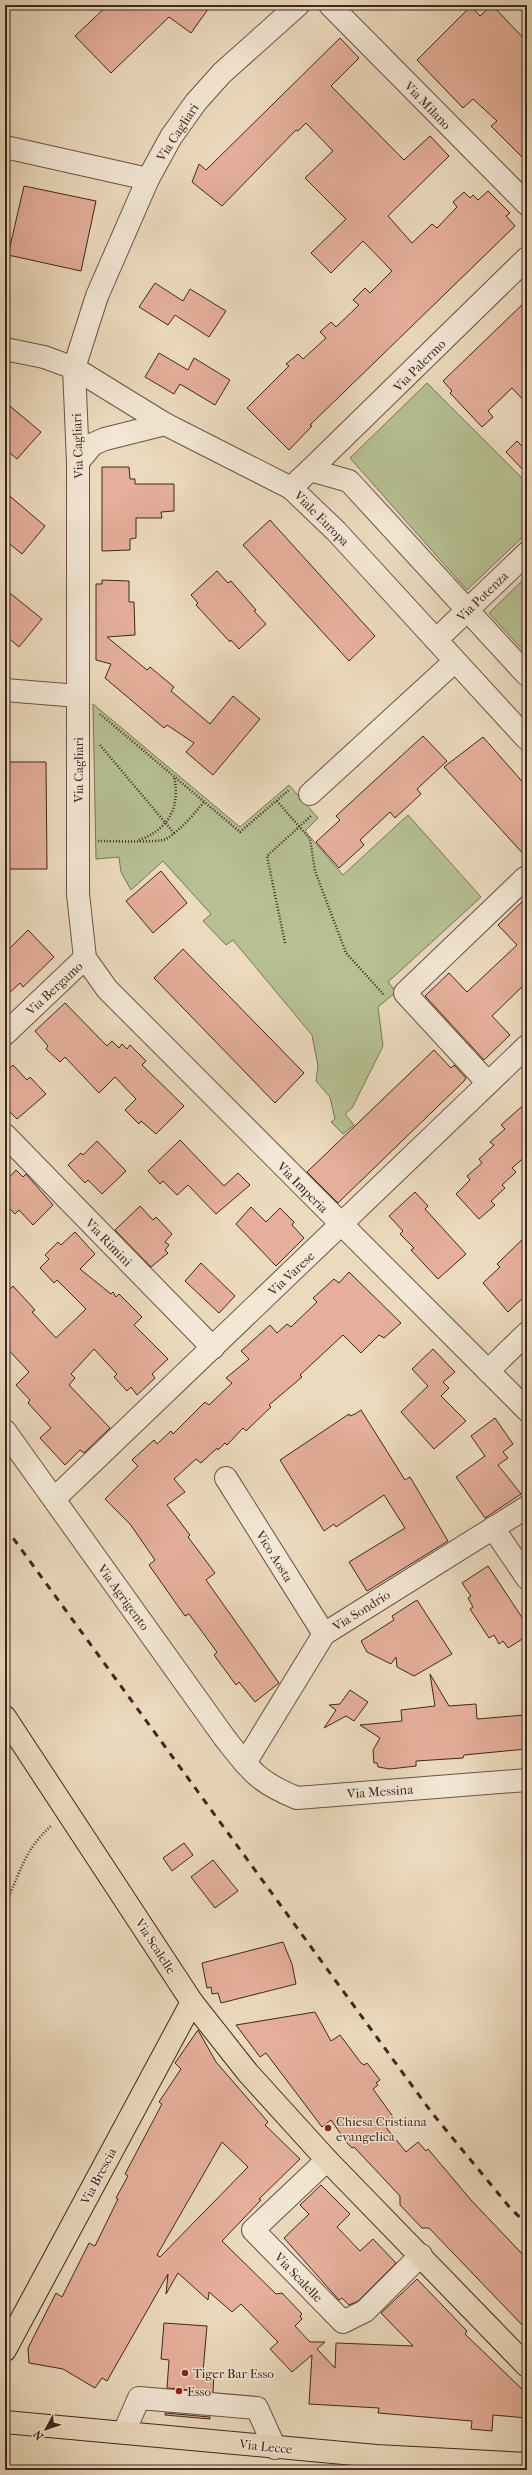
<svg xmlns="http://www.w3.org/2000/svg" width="532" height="2475" font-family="'IM FELL French Canon',serif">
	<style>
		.green { fill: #b6c093; stroke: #7a7458 }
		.building { fill: #e5af9b; stroke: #3e271e; fill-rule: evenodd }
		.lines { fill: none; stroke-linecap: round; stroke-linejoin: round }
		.minor-casing { stroke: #6a5446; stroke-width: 24 }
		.major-casing { stroke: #3e271e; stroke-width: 24 }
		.path { stroke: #3e271e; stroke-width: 2.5; stroke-dasharray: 1 2; stroke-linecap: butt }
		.minor { stroke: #f3e7d5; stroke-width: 22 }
		.major { stroke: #ecdabe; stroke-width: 22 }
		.rail { stroke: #3e271e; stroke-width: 3; stroke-dasharray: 7 7; stroke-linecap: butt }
		.poi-dot { fill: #8f2418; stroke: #f3e7d5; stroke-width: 1.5 }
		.labels { text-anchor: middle; stroke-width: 3; stroke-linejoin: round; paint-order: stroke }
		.street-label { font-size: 13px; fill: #3e271e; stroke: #f3e7d5 }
		.poi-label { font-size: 13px; fill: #3e271e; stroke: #f3e7d5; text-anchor: start }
	</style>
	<rect width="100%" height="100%" fill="#ecdabe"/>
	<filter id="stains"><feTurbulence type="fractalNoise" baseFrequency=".005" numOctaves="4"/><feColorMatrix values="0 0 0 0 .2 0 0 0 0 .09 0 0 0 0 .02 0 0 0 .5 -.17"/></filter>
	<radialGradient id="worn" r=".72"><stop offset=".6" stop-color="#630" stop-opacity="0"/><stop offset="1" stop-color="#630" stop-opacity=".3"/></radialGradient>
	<g class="green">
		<polygon points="427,383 527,483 527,533 467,590 350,458"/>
		<polygon points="527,576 527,655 489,613"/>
		<polygon points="93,704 240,827 289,785 318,818 305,831 343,875 408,815 481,897 388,982 396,992 378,1007 383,1046 352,1108 345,1114 354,1125 343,1134 331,1122 335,1119 330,1097 316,1081 318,1066 312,1035 233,940 226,945 203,921 211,914 163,861 131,890 121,872 119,857 96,859"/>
	</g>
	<g class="building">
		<polygon points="108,5 211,5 191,33 169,17 111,73 75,36"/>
		<polygon points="492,5 527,42 527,162 491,126 497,121 473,99 463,108 417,60 471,6 480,16"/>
		<polygon points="340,38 359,58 331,86 404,160 430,136 449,156 388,216 412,243 432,224 437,228 457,207 453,202 464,192 470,198 473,195 478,200 488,191 510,213 506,216 515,226 310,425 312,426 289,450 247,408 289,366 286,364 298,354 303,359 326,338 320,332 331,322 336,327 359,305 353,300 365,288 370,293 392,271 363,241 331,273 311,253 346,219 305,178 333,151 306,123 298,131 296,130 222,206 192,182 199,164 206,170"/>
		<polygon points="24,186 96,201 81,271 8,255"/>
		<polygon points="155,283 183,301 190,289 226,311 209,337 175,315 168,325 139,307"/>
		<polygon points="527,300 527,404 512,388 488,411 493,417 482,427 450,393 452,391 443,381"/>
		<polygon points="159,353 188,370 194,358 230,380 215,405 180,384 174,394 145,377"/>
		<polygon points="5,402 41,432 17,459 5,449"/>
		<polygon points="517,441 527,451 527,474 506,452"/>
		<polygon points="102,467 129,467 130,479 135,479 135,484 174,484 174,511 161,512 162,518 136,518 136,538 130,539 130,550 102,551"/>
		<polygon points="5,492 45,526 22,554 5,540"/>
		<polygon points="270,520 375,636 349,661 243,545"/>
		<polygon points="217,571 228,583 231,581 256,610 254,611 266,624 239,649 231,640 230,642 196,605 198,603 191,595"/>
		<polygon points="102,580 129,581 129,602 134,602 135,635 107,637 147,670 150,667 174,687 171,691 210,724 233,696 260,719 213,775 186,752 194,743 167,725 164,728 105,678 111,664 96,660 96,584 102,584"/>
		<polygon points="5,589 42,619 19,647 5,635"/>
		<polygon points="423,736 447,761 417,789 421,794 395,818 390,812 360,840 364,845 339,868 316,842 340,820 336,816"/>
		<polygon points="483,737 527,787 527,858 444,767"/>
		<polygon points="5,762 46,762 47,869 5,869"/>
		<polygon points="161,871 187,903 153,933 126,901"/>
		<polygon points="527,897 527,982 492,1016 510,1035 484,1060 425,996 449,973 467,992 517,945 498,925"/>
		<polygon points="28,930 54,957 23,987 20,983 5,997 5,953"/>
		<polygon points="183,949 304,1073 275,1103 154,978"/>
		<polygon points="65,1003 107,1046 112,1041 119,1048 122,1044 127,1049 130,1045 146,1061 142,1065 184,1106 156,1134 141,1121 139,1124 125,1110 136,1099 115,1077 99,1093 65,1057 60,1062 46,1049 48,1046 35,1031"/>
		<polygon points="434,1050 451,1068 454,1065 466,1078 464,1081 338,1203 307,1172"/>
		<polygon points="13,1065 27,1080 30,1077 46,1094 17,1119 5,1107 5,1073"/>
		<polygon points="527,1102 527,1155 512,1168 516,1172 502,1185 505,1188 491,1201 495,1205 479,1219 456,1194 470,1180 467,1176 482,1163 479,1159 494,1145 490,1142 505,1129 501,1125"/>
		<polygon points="180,1140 224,1186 238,1173 250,1185 216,1214 188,1185 177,1195 163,1181 160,1184 148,1171"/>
		<polygon points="97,1141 126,1171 102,1194 88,1180 85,1183 68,1165 81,1153 83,1155"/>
		<polygon points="16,1170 23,1177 26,1174 53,1205 33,1225 19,1210 15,1214 5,1204 5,1182"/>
		<polygon points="415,1192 428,1206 425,1209 466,1254 438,1279 411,1250 414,1248 400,1234 403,1231 389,1216"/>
		<polygon points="140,1206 153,1220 156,1217 172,1234 165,1242 169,1245 165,1250 168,1253 151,1267 115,1230"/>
		<polygon points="251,1207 266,1222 280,1208 294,1222 292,1225 304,1238 276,1266 236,1224"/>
		<polygon points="75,1232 95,1254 80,1269 111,1294 113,1292 116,1297 119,1294 142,1317 134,1325 168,1359 152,1374 155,1378 137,1395 131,1387 127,1391 114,1377 117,1374 94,1349 71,1374 75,1378 69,1385 110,1428 84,1453 80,1450 65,1465 40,1438 51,1428 28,1403 30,1400 16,1385 29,1372 5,1346 5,1294 13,1286 35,1310 32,1312 56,1338 86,1309 57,1280 54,1283 40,1268 49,1259 45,1255 58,1242 61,1245"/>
		<polygon points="527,1235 527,1294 508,1312 483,1283 500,1267 497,1264"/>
		<polygon points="201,1263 235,1296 219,1313 185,1281"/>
		<polygon points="349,1272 401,1323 384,1338 379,1335 361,1353 343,1335 300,1375 302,1377 269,1405 271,1407 246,1431 243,1428 227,1445 225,1443 218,1450 217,1448 201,1463 196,1459 174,1479 185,1492 167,1505 190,1535 188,1537 215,1573 206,1580 279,1683 255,1702 239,1682 236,1685 214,1655 217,1652 189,1614 185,1616 175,1602 149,1565 155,1560 130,1524 105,1499 138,1466 132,1460 154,1440 157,1444 171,1431 173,1434 205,1402 209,1405 232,1383 226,1378 249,1359 241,1351 270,1325 277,1333 287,1324 291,1327 317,1302 313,1298 334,1279 339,1283"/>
		<polygon points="433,1349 455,1372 443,1382 449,1388 441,1396 466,1421 434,1449 401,1412 428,1386 412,1369"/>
		<polygon points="361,1410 405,1480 410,1477 448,1541 367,1591 349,1562 405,1528 384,1495 336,1527 334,1524 324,1531 280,1460 349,1414 350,1416 355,1414"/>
		<polygon points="495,1418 513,1444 503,1452 508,1458 498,1465 521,1494 485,1518 456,1477 485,1456 471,1436"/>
		<polygon points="488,1566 527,1625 527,1636 508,1648 503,1641 499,1644 494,1635 489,1638 470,1609 473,1607 468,1598 471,1596 462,1583"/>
		<polygon points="417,1600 452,1654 414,1676 397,1667 396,1657 391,1664 367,1652 361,1641 394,1620 392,1616"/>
		<polygon points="430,1674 449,1706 476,1704 477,1719 525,1715 526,1749 464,1755 463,1758 416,1761 416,1766 390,1769 378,1767 377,1763 374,1763 373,1750 380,1738 360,1725 402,1721 401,1710 435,1706"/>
		<polygon points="350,1690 368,1702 354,1721 346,1716 324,1728 336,1710 329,1705 340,1704"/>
		<polygon points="184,1843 193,1855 172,1871 163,1858"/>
		<polygon points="213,1860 238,1891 215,1908 191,1877"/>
		<polygon points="283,1942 292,1964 296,1984 221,2003 218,1993 212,1994 211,1987 207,1988 202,1963"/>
		<polygon points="315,2012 331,2041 340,2035 361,2063 364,2065 367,2063 380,2080 376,2083 378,2085 373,2089 394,2118 384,2125 406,2152 418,2142 426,2151 428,2149 471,2200 527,2259 527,2330 429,2228 422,2228 400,2205 400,2196 354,2147 352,2148 347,2143 331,2120 322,2127 266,2053 260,2057 236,2025"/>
		<path d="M198 2030 216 2062 268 2122 265 2125 300 2159 259 2199 261 2200 222 2241 276 2294 282 2293 302 2314 300 2316 302 2319 295 2326 310 2342H325L317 2349 335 2368 336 2343 413 2346 381 2313 417 2279 467 2331 465 2334 527 2394V2418L493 2415 492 2431 471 2429 472 2421 378 2413 379 2408 309 2404 312 2355 292 2372 270 2349 278 2342 241 2304 232 2312 209 2292 208 2300 178 2273 166 2294 168 2274 107 2381 102 2378 95 2388 63 2369 29 2363 28 2348 56 2293 62 2297 89 2243 95 2246 118 2199 116 2198 128 2176 125 2174 162 2104 159 2102 181 2069 175 2063ZM222 2142 248 2167 160 2257 157 2255Z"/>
		<polygon points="321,2185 350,2214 337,2227 360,2251 373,2239 396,2263 358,2301 349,2305 342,2298 339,2300 284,2238 309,2214 300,2205"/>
		<polygon points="164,2323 207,2326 203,2372 214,2373 213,2392 167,2388 169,2360 161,2359"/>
		<polygon points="165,2413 210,2417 210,2419 165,2415"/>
	</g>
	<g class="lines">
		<defs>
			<g id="minor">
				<polyline points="298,5 222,73 196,102 171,137 148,179 97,296 74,368 78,462 78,894 85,958 107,989 527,1410"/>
				<polyline points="330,5 527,204"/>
				<polyline points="5,147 148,179"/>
				<polyline points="5,349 44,357 74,368 165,424 291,488 336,531 527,739"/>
				<polyline points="78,462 93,444 105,439 165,424"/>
				<polyline points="310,470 527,258"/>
				<polyline points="291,488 310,470 349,481 527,675"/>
				<polyline points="436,640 527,553"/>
				<polyline points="5,690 78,696"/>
				<polyline points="310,794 455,661"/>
				<polyline points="5,1034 85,958"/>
				<polyline points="488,1083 405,993 525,878 527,880"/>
				<polyline points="5,1135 213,1348"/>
				<polyline points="488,1371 527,1333"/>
				<path d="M5 1431 224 1737C249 1769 257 1782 297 1798L527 1780"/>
				<polyline points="226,1478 324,1634"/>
				<polyline points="54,1499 527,1046"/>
				<polyline points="493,1528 527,1578"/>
				<polyline points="245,1763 324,1634 527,1507"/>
				<polyline points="327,2160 253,2230 343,2322 365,2311 421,2255"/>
				<polyline points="124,2432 139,2398 257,2408 275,2448"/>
			</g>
			<g id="major">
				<polyline points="5,1717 192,2002 248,2073 327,2160 527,2366"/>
				<polyline points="5,2350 192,2002"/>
				<polyline points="5,2422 376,2456 527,2464"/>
			</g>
		</defs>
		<use href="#minor" class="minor-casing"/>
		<use href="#major" class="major-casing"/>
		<g class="path">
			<polyline points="100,714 240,832 290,789"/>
			<polyline points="100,745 174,833"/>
			<polyline points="277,801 310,839 315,871 346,953 384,995"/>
			<path d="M139 840C168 830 181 807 174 777"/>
			<path d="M98 841C111 841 159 843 166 839 181 830 193 815 204 802"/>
			<polyline points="285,943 267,856 312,815"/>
			<path d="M5 1904C21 1873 23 1851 51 1826"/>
		</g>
		<use href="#minor" class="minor"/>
		<use href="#major" class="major"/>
		<polyline class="rail" points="5,1527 432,2113 511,2209 527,2224"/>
	</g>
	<g class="poi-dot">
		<circle cx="328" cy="2128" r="4"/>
		<circle cx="185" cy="2373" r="4"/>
		<circle cx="179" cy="2391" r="4"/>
	</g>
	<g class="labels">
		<g class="street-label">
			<text transform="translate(428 105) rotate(46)" y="5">Via Milano</text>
			<text transform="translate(177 132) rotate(-57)" y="5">Via Cagliari</text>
			<text transform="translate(419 365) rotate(-45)" y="5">Via Palermo</text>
			<text transform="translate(77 446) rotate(-92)" y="5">Via Cagliari</text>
			<text transform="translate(322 518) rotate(45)" y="5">Viale Europa</text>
			<text transform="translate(482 596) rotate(-44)" y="5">Via Potenza</text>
			<text transform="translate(78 770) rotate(-90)" y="5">Via Cagliari</text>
			<text transform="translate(54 988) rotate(-43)" y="5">Via Bergamo</text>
			<text transform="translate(303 1187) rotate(45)" y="5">Via Imperia</text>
			<text transform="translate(109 1242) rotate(46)" y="5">Via Rimini</text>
			<text transform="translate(291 1273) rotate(-43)" y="5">Via Varese</text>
			<text transform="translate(275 1556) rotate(58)" y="5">Vico Aosta</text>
			<text transform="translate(124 1597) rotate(54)" y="5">Via Agrigento</text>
			<text transform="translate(361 1610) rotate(-32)" y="5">Via Sondrio</text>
			<text transform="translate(380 1791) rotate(-4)" y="5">Via Messina</text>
			<text transform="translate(156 1946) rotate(57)" y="5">Via Scalelle</text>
			<text transform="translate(98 2176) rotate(-62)" y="5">Via Brescia</text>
			<text transform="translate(299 2277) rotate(46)" y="5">Via Scalelle</text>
			<text transform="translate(266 2446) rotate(6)" y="5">Via Lecce</text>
		</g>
		<g class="poi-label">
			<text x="336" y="2126">Chiesa Cristiana<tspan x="336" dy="15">evangelica</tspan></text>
			<text x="193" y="2378">Tiger Bar Esso</text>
			<text x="187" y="2396">Esso</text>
		</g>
	</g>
	<rect width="532" height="2475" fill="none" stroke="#ecdabe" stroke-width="20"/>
	<rect x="6" y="6" width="520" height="2463" fill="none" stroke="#3e271e" stroke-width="2"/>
	<rect x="10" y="10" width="512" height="2455" fill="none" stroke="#3e271e"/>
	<g transform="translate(46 2429) rotate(230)" stroke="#f3e7d5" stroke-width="3" paint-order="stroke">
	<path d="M0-3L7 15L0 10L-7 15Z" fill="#3e271e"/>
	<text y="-6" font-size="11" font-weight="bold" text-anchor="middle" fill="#3e271e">N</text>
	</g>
	<rect width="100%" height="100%" filter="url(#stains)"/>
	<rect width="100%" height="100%" fill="url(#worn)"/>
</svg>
